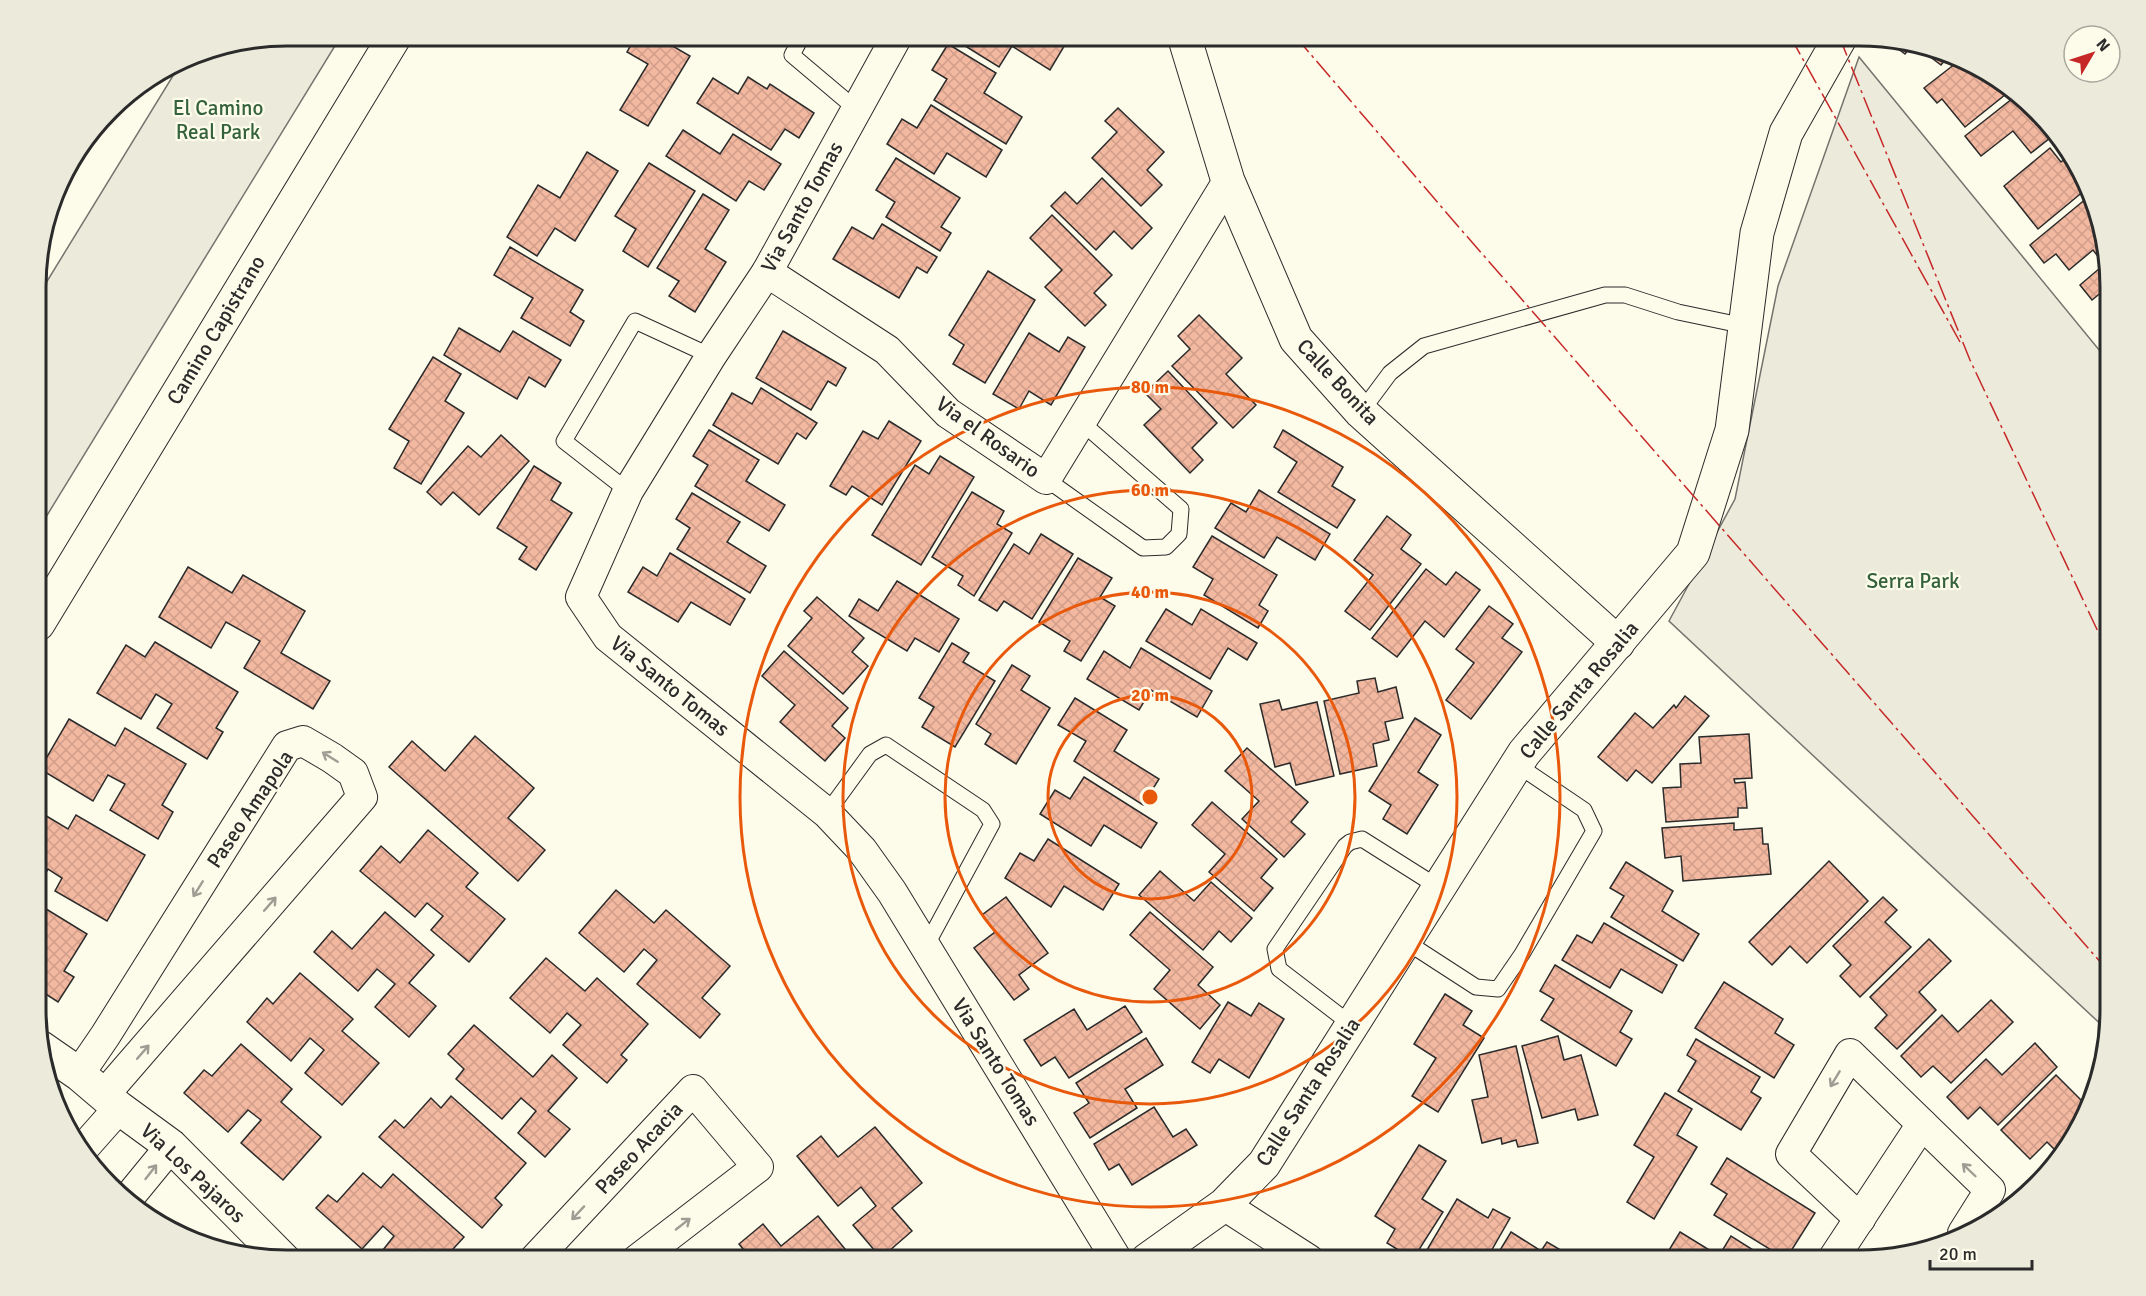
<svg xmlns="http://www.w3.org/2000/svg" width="2146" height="1296" font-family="Signika,sans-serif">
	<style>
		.green { fill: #ecebdb; stroke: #74746e; stroke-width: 1.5 }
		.building { fill: url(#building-cross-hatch); stroke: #2b2b2b; stroke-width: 1.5 }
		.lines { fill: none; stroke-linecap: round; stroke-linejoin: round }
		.lane-casing { stroke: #2b2b2b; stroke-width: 17 }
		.street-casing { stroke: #2b2b2b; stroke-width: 32 }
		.secondary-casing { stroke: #2b2b2b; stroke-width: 35 }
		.lane { stroke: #fdfbea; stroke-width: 15 }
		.street { stroke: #fdfbea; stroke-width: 30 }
		.secondary { stroke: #fdfbea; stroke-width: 33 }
		.rail-casing { stroke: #2b2b2b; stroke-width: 7 }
		.rail { stroke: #fdfbea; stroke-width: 4.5; stroke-dasharray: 14; stroke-linecap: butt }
		.power { stroke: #c62828; stroke-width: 1.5; stroke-dasharray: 21 4.5 3 4.5; stroke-linecap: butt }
		.oneway { stroke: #9e9d94 }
		.ring { fill: none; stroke: #e8590c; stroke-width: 3 }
		.labels { text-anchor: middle; stroke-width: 4.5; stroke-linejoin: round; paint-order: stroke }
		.park-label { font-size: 21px; fill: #34623c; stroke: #fdfbea }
		.street-label { font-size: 21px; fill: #2b2b2b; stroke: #fdfbea }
		.rim { fill: none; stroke: #2b2b2b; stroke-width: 3 }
		.centre { fill: #e8590c; stroke: #fdfbea; stroke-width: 3 }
		.ring-label { font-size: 18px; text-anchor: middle; font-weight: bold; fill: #e8590c; stroke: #fdfbea; stroke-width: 4.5; stroke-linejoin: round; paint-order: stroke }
	</style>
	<defs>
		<pattern id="building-cross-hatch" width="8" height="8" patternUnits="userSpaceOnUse" patternTransform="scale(1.5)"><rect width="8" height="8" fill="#f2b8a0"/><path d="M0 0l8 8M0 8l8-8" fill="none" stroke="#d09e8a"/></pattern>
	</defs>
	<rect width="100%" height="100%" fill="#fdfbea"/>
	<g class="green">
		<polygon points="287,36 341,36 38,530 38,296 182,61 191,55"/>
		<polygon points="1859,57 2109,362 2109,1025 2108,1031 1669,621 1735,499 1778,286"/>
	</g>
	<g class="building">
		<polygon points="636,36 674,36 669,44 690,56 648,126 620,110 648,64 627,52"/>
		<polygon points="949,36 1055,36 1066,43 1050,70 1012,46 999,67"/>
		<polygon points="1891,40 1924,45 1949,55 1941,65 1913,44 1905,54 1889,42"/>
		<polygon points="948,44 996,73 984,93 1022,117 1006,144 934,100 947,79 932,70"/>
		<polygon points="1960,60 1985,70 2011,90 1965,127 1942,99 1937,103 1924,88"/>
		<polygon points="748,77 767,89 770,84 814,113 799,138 785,129 771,150 697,103 713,78 738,94"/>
		<polygon points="2017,95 2036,109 2055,134 2031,153 2013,131 1981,156 1965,136"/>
		<polygon points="931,105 1002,150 986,177 947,153 934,174 887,144 902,119 917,128"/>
		<polygon points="1118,108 1164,152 1147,170 1162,185 1141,206 1092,158 1117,132 1105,121"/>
		<polygon points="683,130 720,154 733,134 781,164 764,190 749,181 736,201 666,156"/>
		<polygon points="2050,148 2061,162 2071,154 2076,161 2085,190 2038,229 2004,186"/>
		<polygon points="587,152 618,171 575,241 555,228 537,256 507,237 538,185 560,198"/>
		<polygon points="896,158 960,198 941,227 951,233 940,251 886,217 895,202 876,190"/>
		<polygon points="649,163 695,191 648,267 623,251 636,229 615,216"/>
		<polygon points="1102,178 1152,228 1132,249 1114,231 1096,250 1051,206 1065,192 1077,204"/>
		<polygon points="703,194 729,210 705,249 726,262 695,312 669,296 679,281 657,268"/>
		<polygon points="2087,198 2105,255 2100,259 2093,250 2069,270 2056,254 2044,263 2030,245"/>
		<polygon points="1052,215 1112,275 1094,293 1106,305 1085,326 1045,287 1062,270 1030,238"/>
		<polygon points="882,224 937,257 927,273 917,267 899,298 833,259 852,227 873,239"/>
		<polygon points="510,247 583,290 570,312 584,321 570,346 521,318 533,298 494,275"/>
		<polygon points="2107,262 2109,270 2109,299 2103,291 2092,300 2080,285"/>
		<polygon points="988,271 1035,300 985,383 953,364 964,345 949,335"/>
		<polygon points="1199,315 1242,358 1226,374 1256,405 1233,428 1172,366 1190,349 1178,336"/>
		<polygon points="459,328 500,352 513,331 561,360 545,387 529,377 517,399 444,355"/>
		<polygon points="783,331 846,368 836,386 828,381 811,410 756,378"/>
		<polygon points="1029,333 1059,352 1068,337 1085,347 1051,405 1029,391 1019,409 993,394"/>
		<polygon points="433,357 461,374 445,401 464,413 421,484 394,468 409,441 389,429"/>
		<polygon points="1168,371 1217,423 1192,448 1203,460 1190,473 1144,425 1161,409 1145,393"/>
		<polygon points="761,388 817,423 806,439 797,433 778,464 713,425 732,393 752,404"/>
		<polygon points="889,421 921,441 882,505 852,486 846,495 830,486 863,431 878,439"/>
		<polygon points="709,430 759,460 746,481 785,505 769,531 695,486 708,465 693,456"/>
		<polygon points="1283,430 1343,467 1332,486 1355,500 1337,528 1278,492 1297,462 1274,447"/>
		<polygon points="501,435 529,461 479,515 453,492 441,505 427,492 468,446 481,457"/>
		<polygon points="940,456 974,477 921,565 872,535 915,465 929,474"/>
		<polygon points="534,466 561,483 551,500 572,513 536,570 519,559 527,547 497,528"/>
		<polygon points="1259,490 1330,534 1315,560 1277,537 1264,558 1215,528 1231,503 1246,512"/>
		<polygon points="972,492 1004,511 997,524 1012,533 974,596 958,585 963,576 932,557"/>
		<polygon points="692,493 740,522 727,542 766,566 750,593 677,549 690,528 676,519"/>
		<polygon points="1387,516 1411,535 1401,549 1421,564 1370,630 1345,611 1373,575 1354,560"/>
		<polygon points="1041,534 1073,554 1032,619 1004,601 997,611 979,600 1014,544 1029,554"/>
		<polygon points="1212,536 1277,575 1259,605 1268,611 1258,628 1204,595 1213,579 1193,567"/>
		<polygon points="670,553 745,599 730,625 691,602 678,622 628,592 643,567 657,576"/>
		<polygon points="1078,558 1112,578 1100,597 1115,606 1081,661 1064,651 1070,641 1039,622"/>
		<polygon points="188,567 232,593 243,575 305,611 281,653 330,681 313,709 244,668 260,641 226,622 211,648 159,617"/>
		<polygon points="1426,569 1446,585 1456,572 1480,590 1444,637 1425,621 1397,657 1372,638"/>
		<polygon points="897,581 959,619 939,652 915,638 907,651 849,616 859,599 878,611"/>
		<polygon points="817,597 864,638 852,652 868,666 843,694 788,646 812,618 804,611"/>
		<polygon points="1489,606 1513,624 1502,638 1522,652 1471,719 1446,700 1474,663 1456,649"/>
		<polygon points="1166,609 1192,625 1201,609 1257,643 1247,660 1228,648 1210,679 1146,641"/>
		<polygon points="155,642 238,692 216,728 223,732 207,759 157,728 172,704 156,694 141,719 97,693 126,645 145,657"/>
		<polygon points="952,643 969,653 963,662 995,681 955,747 922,727 934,707 919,698"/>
		<polygon points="1141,648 1212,691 1197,717 1151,690 1139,710 1087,679 1104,651 1130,668"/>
		<polygon points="784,651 848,708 832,726 845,738 825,761 780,722 795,705 762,676"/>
		<polygon points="1012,665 1030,676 1021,690 1050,708 1016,764 985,744 991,734 976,724"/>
		<polygon points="1375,678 1378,692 1396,687 1403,718 1385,722 1389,740 1373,744 1377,766 1340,774 1324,701 1359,693 1357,681"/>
		<polygon points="1685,696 1709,716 1652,783 1636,770 1627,781 1598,757 1635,713 1653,728 1674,705 1676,708"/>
		<polygon points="1075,698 1127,730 1114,751 1159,779 1143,805 1074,761 1086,741 1058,725"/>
		<polygon points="1279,700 1282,710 1317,702 1334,776 1296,785 1290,763 1275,767 1260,704"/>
		<polygon points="1415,718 1441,735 1418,772 1438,785 1407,834 1383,819 1391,805 1369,791"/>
		<polygon points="69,719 115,746 125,728 186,764 162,805 173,812 158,839 110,810 125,784 108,775 93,801 40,769"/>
		<polygon points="1749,734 1752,778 1734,779 1735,783 1745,782 1747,808 1738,808 1738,817 1666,822 1663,788 1681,787 1680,764 1701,763 1699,737"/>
		<polygon points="475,736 534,788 508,818 545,850 518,881 389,767 412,741 445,771"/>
		<polygon points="1247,748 1308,802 1291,822 1305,834 1284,857 1242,819 1259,801 1225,771"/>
		<polygon points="1084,777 1157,823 1141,848 1104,825 1091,846 1040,814 1055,790 1070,799"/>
		<polygon points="1212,802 1277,859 1261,878 1273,888 1254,911 1209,872 1225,854 1192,825"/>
		<polygon points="38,811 68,829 76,815 145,855 107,921 55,891 62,878 48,869 41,882 38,881"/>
		<polygon points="1734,823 1734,830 1762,828 1763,844 1768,844 1771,874 1683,881 1681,856 1665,858 1662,828"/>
		<polygon points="428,830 478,873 466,887 505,919 469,962 431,930 443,916 427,903 415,917 360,871 381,846 400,863"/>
		<polygon points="1048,839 1119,884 1103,910 1064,886 1051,907 1005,878 1020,853 1034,861"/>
		<polygon points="1829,861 1868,901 1807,963 1790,946 1772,965 1749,942"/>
		<polygon points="1626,862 1673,891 1662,911 1699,934 1683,961 1611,917 1624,896 1610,888"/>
		<polygon points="1160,871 1194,901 1211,882 1252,918 1231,942 1219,931 1203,950 1139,895"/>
		<polygon points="616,890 654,923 666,910 730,966 702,998 720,1014 700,1038 637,984 657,960 644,949 624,972 579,933"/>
		<polygon points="1006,897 1048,953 1019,975 1029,989 1014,1000 974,948 995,932 982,915"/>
		<polygon points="1883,897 1897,910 1885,922 1911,947 1860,997 1840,976 1851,965 1833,946"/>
		<polygon points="38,904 87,934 64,971 74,977 58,1002 38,989"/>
		<polygon points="385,912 434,955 409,983 436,1006 409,1037 375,1007 395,984 377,969 358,991 314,952 332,931 352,949"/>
		<polygon points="1150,912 1213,967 1198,985 1220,1005 1200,1029 1154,989 1170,970 1130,935"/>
		<polygon points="1604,923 1677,965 1662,993 1621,969 1610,988 1562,960 1577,935 1592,943"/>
		<polygon points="1929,939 1951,961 1919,992 1936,1010 1897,1049 1875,1028 1887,1015 1870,997"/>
		<polygon points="546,958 585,991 597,978 648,1024 621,1055 627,1060 607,1083 563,1045 581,1025 567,1013 550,1033 510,998"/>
		<polygon points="1555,965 1632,1011 1620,1032 1632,1039 1616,1066 1541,1020 1554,999 1540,991"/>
		<polygon points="300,973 353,1019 342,1031 379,1063 342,1105 305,1073 324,1050 310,1038 291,1061 247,1022 267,998 273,1004"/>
		<polygon points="1724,982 1783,1019 1775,1033 1794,1045 1774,1078 1695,1028"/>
		<polygon points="1445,994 1472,1011 1463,1025 1484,1038 1438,1112 1412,1096 1436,1058 1414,1044"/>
		<polygon points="1991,1000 2013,1022 1951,1083 1933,1066 1921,1077 1901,1056 1942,1015 1958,1032"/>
		<polygon points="1228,1002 1251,1016 1259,1003 1284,1019 1249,1078 1219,1059 1210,1073 1192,1062"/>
		<polygon points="1125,1006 1142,1032 1069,1078 1055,1057 1041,1066 1024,1040 1074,1009 1087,1030"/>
		<polygon points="474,1025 533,1077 552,1055 577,1078 548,1111 570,1129 545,1157 518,1133 536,1111 521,1098 502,1119 456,1079 464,1069 448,1054"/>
		<polygon points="1558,1036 1564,1060 1581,1055 1598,1115 1578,1120 1575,1109 1542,1118 1522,1046"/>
		<polygon points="1146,1038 1163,1065 1125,1089 1137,1108 1090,1138 1074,1113 1089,1103 1076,1083"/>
		<polygon points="1696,1039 1760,1077 1751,1092 1761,1098 1741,1130 1678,1091 1696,1061 1687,1055"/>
		<polygon points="2035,1043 2057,1067 1998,1125 1980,1107 1968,1119 1947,1097 1986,1059 2002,1075"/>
		<polygon points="241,1044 292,1089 281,1102 321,1137 283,1180 241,1143 261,1120 248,1110 228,1132 184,1093 204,1070 212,1076"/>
		<polygon points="1516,1046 1538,1143 1518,1147 1516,1140 1502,1144 1501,1138 1482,1143 1472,1100 1488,1097 1479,1055"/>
		<polygon points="2056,1075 2082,1101 2088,1095 2077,1134 2057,1152 2047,1142 2030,1159 2001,1130"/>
		<polygon points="1665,1093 1692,1109 1677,1135 1697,1147 1654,1219 1627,1202 1654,1157 1634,1145"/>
		<polygon points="451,1096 526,1163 495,1198 502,1205 482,1228 379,1137 395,1120 404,1128 431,1098 441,1108"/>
		<polygon points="1154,1107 1173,1137 1186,1129 1197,1145 1132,1185 1119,1164 1109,1170 1094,1144"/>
		<polygon points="875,1127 922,1183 892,1208 912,1231 881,1258 853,1225 876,1206 861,1187 838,1206 797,1156 821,1136 838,1157"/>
		<polygon points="1419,1145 1446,1161 1422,1199 1443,1212 1413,1259 1387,1243 1395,1229 1375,1216"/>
		<polygon points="1727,1158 1815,1213 1786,1259 1714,1215 1727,1194 1711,1184"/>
		<polygon points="363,1173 381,1188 393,1174 464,1237 443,1260 375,1260 394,1236 383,1226 362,1249 316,1208 328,1195 337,1202"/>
		<polygon points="1457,1199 1488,1218 1493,1209 1510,1218 1486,1260 1421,1260"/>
		<polygon points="818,1216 854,1260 752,1260 739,1244 763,1224 781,1246"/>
		<polygon points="1511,1232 1541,1251 1547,1242 1564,1252 1559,1260 1494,1260"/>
		<polygon points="1680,1232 1719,1256 1731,1236 1769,1260 1663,1260"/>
	</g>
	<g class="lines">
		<defs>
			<g id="lane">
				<polyline points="802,36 792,55 856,109"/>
				<polyline points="1361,412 1390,373 1424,346 1605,295 1625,295 1678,312 1745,326"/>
				<polyline points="1046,479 1143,548 1166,547 1179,534 1181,509 1080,421"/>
				<polyline points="628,491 564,441 635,321 711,356"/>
				<polyline points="827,813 870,754 886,745 983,810 992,824 925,948"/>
				<polyline points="1405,941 1476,987 1498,989 1522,954 1594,831 1584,810 1516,764"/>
				<polyline points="1352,1025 1279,969 1275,949 1345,846 1350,842 1362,839 1438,887"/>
			</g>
			<g id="street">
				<polyline points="897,36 767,272 711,356 628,491 581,597 608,637 827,813 862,850 892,892 1117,1260"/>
				<polyline points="767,272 887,350 948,413 1046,479 1228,181"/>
				<polyline points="79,1074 105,1036 287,746 303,741 332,758 353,773 362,797 104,1095"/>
				<polyline points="81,1151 119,1108"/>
				<polyline points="130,1196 171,1146"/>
				<polyline points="1224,1205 1309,1260"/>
				<polyline points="1860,1219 1791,1154 1850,1054 1990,1190 1963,1233"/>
				<polyline points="1833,1259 1922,1124"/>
				<polyline points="534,1260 693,1090 758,1167 637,1260"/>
			</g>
			<g id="secondary">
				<polyline points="1184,36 1228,181 1296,339 1361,412 1618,643"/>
				<polyline points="38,624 395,36"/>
				<polyline points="40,1047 79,1074 119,1108 171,1146 284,1260"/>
				<polyline points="1147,1260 1224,1205 1264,1164 1524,753 1693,553 1732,430 1757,233 1786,133 1841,36"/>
			</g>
		</defs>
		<use href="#lane" class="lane-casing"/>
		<use href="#street" class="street-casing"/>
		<use href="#secondary" class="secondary-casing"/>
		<use href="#lane" class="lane"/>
		<use href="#street" class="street"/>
		<use href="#secondary" class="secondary"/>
		<defs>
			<polyline id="rail" points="57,191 89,141"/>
		</defs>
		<use href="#rail" class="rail-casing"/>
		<use href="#rail" class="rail"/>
		<g class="power">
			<polyline points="1295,36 1457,225 2109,972"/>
			<polyline points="1790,36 1960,342"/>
			<polyline points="1839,36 1970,360 2109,655"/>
		</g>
	</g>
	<defs><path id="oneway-shaft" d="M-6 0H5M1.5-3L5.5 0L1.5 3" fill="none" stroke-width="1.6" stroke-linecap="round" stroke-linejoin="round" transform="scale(1.5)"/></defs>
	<g class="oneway">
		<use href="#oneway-shaft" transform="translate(330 757) rotate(-148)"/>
		<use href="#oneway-shaft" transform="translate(198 889) rotate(122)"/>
		<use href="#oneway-shaft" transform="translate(270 904) rotate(-49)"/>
		<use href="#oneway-shaft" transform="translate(143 1052) rotate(-49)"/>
		<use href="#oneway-shaft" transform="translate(1835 1079) rotate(121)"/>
		<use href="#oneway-shaft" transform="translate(1969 1170) rotate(-136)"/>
		<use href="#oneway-shaft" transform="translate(151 1172) rotate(-52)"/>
		<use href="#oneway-shaft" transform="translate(578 1213) rotate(133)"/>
		<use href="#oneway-shaft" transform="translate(683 1224) rotate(-38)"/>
	</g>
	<g class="ring">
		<circle cx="1150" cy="797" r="102"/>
		<circle cx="1150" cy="797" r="205"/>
		<circle cx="1150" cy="797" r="307"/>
		<circle cx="1150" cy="797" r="410"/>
	</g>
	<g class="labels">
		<g class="park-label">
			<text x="218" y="115">El Camino<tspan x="218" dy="24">Real Park</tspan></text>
			<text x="1913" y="588">Serra Park</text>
		</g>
		<g class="street-label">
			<text transform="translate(802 207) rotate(-61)" y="7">Via Santo Tomas</text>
			<text transform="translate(216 330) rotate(-59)" y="7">Camino Capistrano</text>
			<text transform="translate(1338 382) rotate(47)" y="7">Calle Bonita</text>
			<text transform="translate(988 437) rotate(36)" y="7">Via el Rosario</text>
			<text transform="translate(670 686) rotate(39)" y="7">Via Santo Tomas</text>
			<text transform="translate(1579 690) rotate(-50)" y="7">Calle Santa Rosalia</text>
			<text transform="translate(250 809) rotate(-56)" y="7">Paseo Amapola</text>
			<text transform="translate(996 1062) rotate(58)" y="7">Via Santo Tomas</text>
			<text transform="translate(1308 1092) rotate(-57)" y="7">Calle Santa Rosalia</text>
			<text transform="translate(639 1148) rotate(-47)" y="7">Paseo Acacia</text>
			<text transform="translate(193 1173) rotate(43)" y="7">Via Los Pajaros</text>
		</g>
	</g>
	<path d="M0 0H2146V1296H0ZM287 46H1859A241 241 0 0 1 2100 287V1009A241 241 0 0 1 1859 1250H287A241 241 0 0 1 46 1009V287A241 241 0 0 1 287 46Z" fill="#eceadb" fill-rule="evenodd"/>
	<path class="rim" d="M287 46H1859A241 241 0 0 1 2100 287V1009A241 241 0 0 1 1859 1250H287A241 241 0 0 1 46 1009V287A241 241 0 0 1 287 46Z"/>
	<circle cx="1150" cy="797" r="9" class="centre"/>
	<g class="ring-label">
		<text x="1150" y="393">80 m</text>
		<text x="1150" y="496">60 m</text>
		<text x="1150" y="598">40 m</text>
		<text x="1150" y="701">20 m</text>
	</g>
	<g transform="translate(2092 54) rotate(51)"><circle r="28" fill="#fdfbea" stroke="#a9a89e" stroke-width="1.5"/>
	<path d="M0-4.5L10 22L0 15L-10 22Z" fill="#c62828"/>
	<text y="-9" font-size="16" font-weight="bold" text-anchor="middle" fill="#2b2b2b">N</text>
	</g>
	<path d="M1930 1260v9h102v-9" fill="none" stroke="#2b2b2b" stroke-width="3"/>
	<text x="1939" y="1260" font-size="18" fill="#2b2b2b" stroke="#fdfbea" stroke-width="4.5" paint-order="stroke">20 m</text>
</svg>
